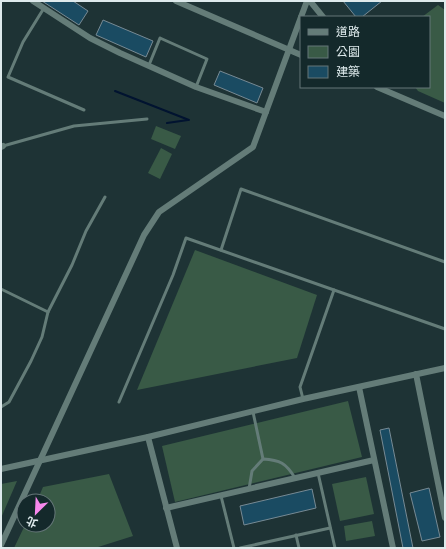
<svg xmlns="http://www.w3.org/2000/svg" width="446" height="549" font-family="'Archivo Narrow','Noto Sans TC',sans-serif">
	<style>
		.green { fill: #395a46 }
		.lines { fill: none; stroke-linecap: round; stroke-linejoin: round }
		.stream { stroke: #011330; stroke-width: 2 }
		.building { fill: #1a4b62; stroke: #778a94 }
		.service { stroke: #647c78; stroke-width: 3 }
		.minor { stroke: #647c78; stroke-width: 6 }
	</style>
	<rect width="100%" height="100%" fill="#1e3335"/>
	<g class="green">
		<polygon points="438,5 445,10 445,103 418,91 415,87 429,87 429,17 422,17"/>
		<polygon points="156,126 181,136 175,149 151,139"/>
		<polygon points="161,148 172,154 160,179 148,173"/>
		<polygon points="195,250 317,295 297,358 137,390"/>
		<polygon points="348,401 362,457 175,502 162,446"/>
		<polygon points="109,474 133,536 95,548 14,548 25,525 48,525 48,501 37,501 43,487"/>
		<polygon points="366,477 374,514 340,521 332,484"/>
		<polygon points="17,481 1,518 1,484"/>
		<polygon points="372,521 375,536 346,541 344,526"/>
	</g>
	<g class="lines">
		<g class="stream">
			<polyline points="115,91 189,120"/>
			<polyline points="167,123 188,120"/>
		</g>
	</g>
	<g class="building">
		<polygon points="42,1 73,1 88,11 79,25"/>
		<polygon points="343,1 382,1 362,17 356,17"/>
		<polygon points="103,20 153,41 146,57 96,35"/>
		<polygon points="220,71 263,88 257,103 214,85"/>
		<polygon points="389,428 413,548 403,548 380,430"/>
		<polygon points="429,488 440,537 422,541 410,493"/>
		<polygon points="312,489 316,508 244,525 240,506"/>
	</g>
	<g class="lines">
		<g class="service">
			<polyline points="44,8 23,42 8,77 84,110"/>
			<polyline points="149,65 160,38 207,59 196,87"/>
			<polyline points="3,146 74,126 147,119"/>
			<polyline points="221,250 241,189 445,262"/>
			<polyline points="1,289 48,312"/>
			<polyline points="303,399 300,387 334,290"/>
			<polyline points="119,402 173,275 186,238 445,329"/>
			<polyline points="1,407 9,402 31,361 42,337 48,312 72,265 86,231 105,197"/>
			<polyline points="253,412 263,459"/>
			<polyline points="318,473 335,548"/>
			<path d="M249 489 252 471 263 459C280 460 286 463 295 478"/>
			<polyline points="221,496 234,548"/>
			<polyline points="296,535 299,548"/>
			<polyline points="240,548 330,528"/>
		</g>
		<g class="minor">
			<polyline points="33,1 90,38 120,53 196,87 266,112"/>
			<polyline points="176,1 301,55"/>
			<polyline points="310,1 323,17"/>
			<polyline points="301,17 307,1"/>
			<polyline points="377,87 445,116"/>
			<polyline points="1,147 3,146"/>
			<polyline points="416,374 445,518"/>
			<polyline points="359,387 393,548"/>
			<polyline points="148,437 177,548"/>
			<polyline points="1,469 148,437 303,399 445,368"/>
			<polyline points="166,508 374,460"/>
			<polyline points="1,545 144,235 159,212 253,147 301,17"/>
		</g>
	</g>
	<rect width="446" height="549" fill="none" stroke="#deeaec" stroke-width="4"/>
	<rect x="300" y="16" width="130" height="72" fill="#14292b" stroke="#657678"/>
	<rect x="308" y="29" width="20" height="6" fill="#647c78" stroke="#657678"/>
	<text x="336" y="36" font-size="12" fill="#deeaec">道路</text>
	<rect x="308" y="46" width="20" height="12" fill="#395a46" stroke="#657678"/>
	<text x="336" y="56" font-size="12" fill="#deeaec">公園</text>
	<rect x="308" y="66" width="20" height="12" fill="#1a4b62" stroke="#657678"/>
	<text x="336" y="76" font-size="12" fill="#deeaec">建築</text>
	<g transform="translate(36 513) rotate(204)"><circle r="19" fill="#14292b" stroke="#657678"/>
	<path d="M0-3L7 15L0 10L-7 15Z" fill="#f788ec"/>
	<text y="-6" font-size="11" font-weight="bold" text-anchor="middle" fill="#deeaec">北</text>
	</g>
</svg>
